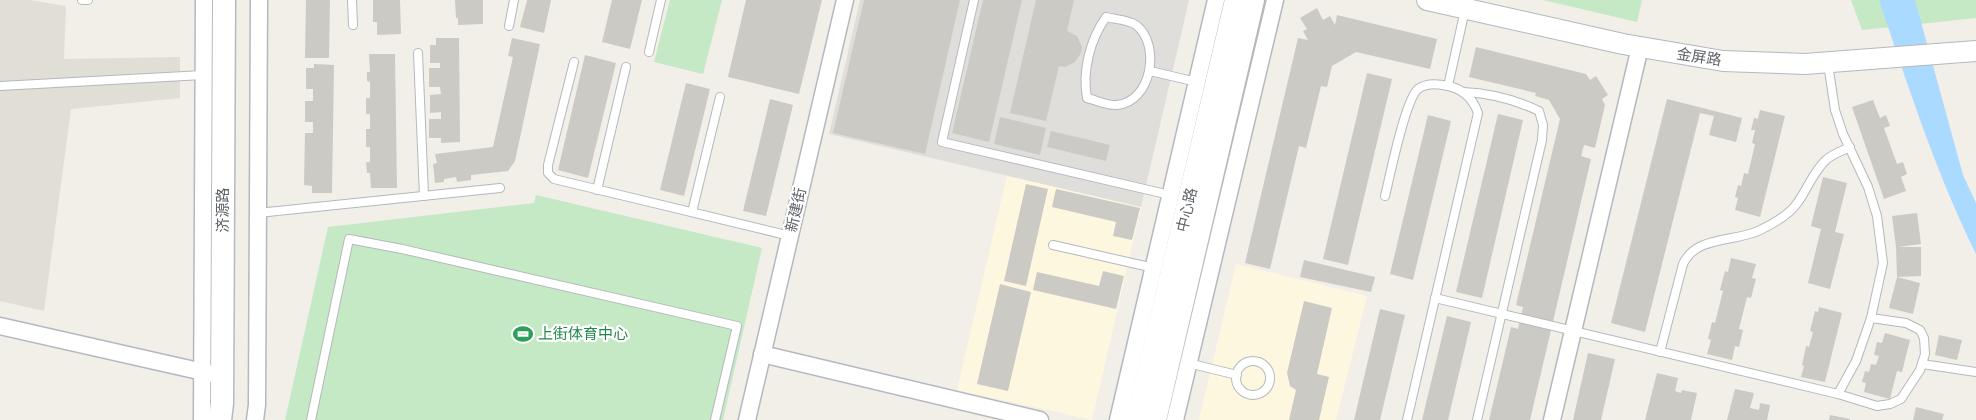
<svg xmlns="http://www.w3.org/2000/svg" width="1976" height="420" font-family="'Titillium Web','Noto Sans SC',sans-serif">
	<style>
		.commercial { fill: #fef7e0 }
		.industrial { fill: #e0deda }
		.education { fill: #e1ded6 }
		.green { fill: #c5e8c5 }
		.water { fill: #aadaff }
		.building { fill: #cccac5 }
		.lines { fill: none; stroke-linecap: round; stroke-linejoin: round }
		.service-casing { stroke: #b5b8bc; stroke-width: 10 }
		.minor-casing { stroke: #b5b8bc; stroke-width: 19 }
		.tertiary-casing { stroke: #b5b8bc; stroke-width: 22 }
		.secondary-casing { stroke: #b6babf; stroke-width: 25 }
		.service { stroke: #fff; stroke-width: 8 }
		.minor { stroke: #fff; stroke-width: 16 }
		.tertiary { stroke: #fff; stroke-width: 20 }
		.secondary { stroke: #fff; stroke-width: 22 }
		.labels { text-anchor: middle; stroke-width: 4.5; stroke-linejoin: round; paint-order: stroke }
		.street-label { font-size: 15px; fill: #5f6368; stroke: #fff }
		.leisure-label { font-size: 15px; fill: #27864d; stroke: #fff; text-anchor: start }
	</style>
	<rect width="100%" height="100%" fill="#f1efe8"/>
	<g class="commercial">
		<polygon points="1007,176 1141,207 1092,420 957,390"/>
		<polygon points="1236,264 1367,296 1336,420 1199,420"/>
	</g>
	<polygon class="industrial" points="860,0 1189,0 1141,207 829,134"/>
	<polygon class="education" points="0,0 30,0 66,6 64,59 180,57 180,98 71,109 44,311 0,301"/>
	<g class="green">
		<polygon points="670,0 722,0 703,74 654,62"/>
		<polygon points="1543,0 1642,0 1637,22"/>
		<polygon points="1851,0 1976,0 1976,18 1862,30"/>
		<polygon points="536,195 762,248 723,420 285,420 328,227 534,203"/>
	</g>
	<path class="water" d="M1879 0H1915L1963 175 1976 203V254C1936 173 1908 86 1879 0Z"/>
	<g class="building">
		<polygon points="306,0 330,0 329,58 305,58"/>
		<polygon points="373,0 400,0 401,34 377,35 377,22 373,22"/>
		<polygon points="455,0 483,0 483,24 458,25 458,18 456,18"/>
		<polygon points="527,0 551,0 544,33 520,27"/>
		<polygon points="612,0 642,0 630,49 602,42"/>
		<polygon points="746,0 822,0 799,94 728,77"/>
		<polygon points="864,0 960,0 925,154 833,133"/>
		<polygon points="983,0 1022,0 989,142 952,133"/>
		<polygon points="1036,0 1074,0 1067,31 1077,36 1082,47 1081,53 1075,62 1065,67 1059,66 1046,121 1010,113"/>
		<polygon points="1317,8 1323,20 1330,16 1335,25 1337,15 1437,39 1430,69 1356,52 1332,66 1327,87 1321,86 1306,148 1299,146 1270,269 1245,263 1298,38 1308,40 1303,31 1307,29 1300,18"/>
		<polygon points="436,38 459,38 460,142 441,143 441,138 429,138 429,119 441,119 441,112 430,113 430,95 441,94 440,87 429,87 429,68 440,68 440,63 430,63 430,45 436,45"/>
		<polygon points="512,38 540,44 515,161 508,171 471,175 471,180 457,182 456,177 444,179 444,182 435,183 433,164 437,163 435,154 493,147 513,57 508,56"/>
		<polygon points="1476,47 1586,74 1590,80 1596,76 1608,95 1602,99 1605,105 1595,148 1584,145 1581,156 1591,159 1530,420 1489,420 1511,327 1518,329 1523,307 1516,305 1560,119 1549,100 1535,96 1536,93 1469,77"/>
		<polygon points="369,54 395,54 397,188 371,188 370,173 367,173 366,162 370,162 370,147 366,147 366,129 370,129 370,114 366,114 366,98 370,98 370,82 367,81 367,72 370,72"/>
		<polygon points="585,55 616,63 588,178 558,170"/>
		<polygon points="314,64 334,65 332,193 312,193 312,186 304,185 305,133 313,133 313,122 305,122 305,101 313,101 313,89 306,89 306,68 314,68"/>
		<polygon points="1367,73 1392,79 1348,265 1323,259"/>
		<polygon points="686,83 710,89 684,196 660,190"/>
		<polygon points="770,99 793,105 766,216 743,211"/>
		<polygon points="1667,99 1742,118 1736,142 1709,135 1714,116 1700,113 1645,332 1611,323"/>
		<polygon points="1873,100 1880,118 1886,115 1890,126 1884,128 1897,164 1903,162 1907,174 1901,177 1906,191 1884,199 1852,107"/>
		<polygon points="1760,110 1785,116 1760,217 1735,210 1738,198 1735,197 1738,185 1741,186 1744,173 1748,174 1755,144 1752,143 1755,130 1751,130 1754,118 1758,119"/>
		<polygon points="1498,114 1523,120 1482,298 1456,292"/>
		<polygon points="1428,115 1451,121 1413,280 1390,274"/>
		<polygon points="1000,117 1046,128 1040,155 994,144"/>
		<polygon points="1051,131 1110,145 1106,161 1047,147"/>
		<polygon points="1823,177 1847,183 1835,232 1844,234 1830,289 1808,283 1821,229 1811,226"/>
		<polygon points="1026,184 1048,189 1026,286 1004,281"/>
		<polygon points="1056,189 1140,208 1132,240 1113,236 1116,222 1052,207"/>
		<polygon points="1917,213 1921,244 1898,247 1921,247 1921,276 1897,277 1896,247 1892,216"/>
		<polygon points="1731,258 1756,264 1752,278 1756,279 1751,298 1747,297 1739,329 1743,330 1739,347 1735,346 1732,360 1707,354 1711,340 1708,339 1712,322 1715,323 1723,291 1720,290 1725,271 1728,272"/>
		<polygon points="1304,260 1375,277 1371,292 1300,277"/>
		<polygon points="1103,271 1124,276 1116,309 1033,290 1037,272 1099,286"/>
		<polygon points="1897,277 1920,283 1913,314 1889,308"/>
		<polygon points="1000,284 1031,292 1008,391 977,384"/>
		<polygon points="1304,301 1332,308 1317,374 1329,377 1319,420 1289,420 1296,390 1290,386 1287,373"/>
		<polygon points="1819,307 1842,313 1825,382 1801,377 1804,366 1802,365 1806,346 1809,347 1813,332 1810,331 1815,311 1818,312"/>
		<polygon points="1380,309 1405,315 1380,420 1354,420"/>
		<polygon points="1447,316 1471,322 1448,420 1422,420"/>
		<polygon points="1885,333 1910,340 1902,372 1897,371 1890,399 1864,392 1866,383 1862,382 1865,371 1869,372 1871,364 1876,365 1879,356 1874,355 1877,342 1882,343"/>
		<polygon points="1939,335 1962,340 1957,360 1935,355"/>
		<polygon points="1588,353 1615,359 1601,420 1573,420"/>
		<polygon points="1657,373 1678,378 1675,391 1681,393 1682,390 1697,393 1691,420 1645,420"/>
		<polygon points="1735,389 1754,393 1750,408 1759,410 1760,403 1770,405 1767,420 1727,420"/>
		<polygon points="1916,407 1944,414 1942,420 1913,420"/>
		<polygon points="1830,415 1850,419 1850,420 1829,420"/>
	</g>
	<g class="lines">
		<defs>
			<g id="service">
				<polyline points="82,0 88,0"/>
				<polyline points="352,0 353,25"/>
				<polyline points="974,0 942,142 1170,195"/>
				<path d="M1106 17C1114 19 1129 20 1136 25 1161 44 1152 102 1117 105 1108 106 1096 100 1087 98 1082 71 1090 40 1106 17Z"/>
				<polyline points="509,26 514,0"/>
				<polyline points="649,52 661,0"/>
				<polyline points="418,53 424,196"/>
				<polyline points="574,62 548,165 548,173 554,179 790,236"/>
				<polyline points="1828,64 1835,110 1843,134 1868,187 1877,216 1883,263 1871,318 1856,361 1838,394"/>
				<polyline points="1150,71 1197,82"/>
				<polyline points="0,86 203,75"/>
				<polyline points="1448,86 1465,10"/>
				<path d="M1463 92C1488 93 1516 100 1539 111L1543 125 1542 140 1477 420"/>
				<polyline points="597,190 626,67"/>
				<path d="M1385 196C1390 176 1405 100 1418 89 1426 83 1439 84 1448 86 1463 89 1473 99 1478 113L1407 420"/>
				<polyline points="692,212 720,97"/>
				<polyline points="258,213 500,188"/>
				<polyline points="1053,245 1154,268"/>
				<polyline points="1435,298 1838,394 1877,406 1890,404 1901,399 1920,370 1925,354 1924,338 1920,330 1906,323 1871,318"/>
				<path d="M1660 352 1683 264C1696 236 1733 242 1758 231 1771 225 1790 214 1798 202 1808 188 1813 172 1826 160 1832 154 1842 151 1850 147"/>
				<circle cx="1253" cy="378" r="17"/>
				<polyline points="1188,363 1237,375"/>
				<polyline points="1922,364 1976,372"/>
				<polyline points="311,420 349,239 402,249 737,326 715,420"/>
			</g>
			<g id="minor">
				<polyline points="0,326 212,374"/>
				<polyline points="762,354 1040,420"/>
				<polyline points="202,420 204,0"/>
				<polyline points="255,420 257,405 259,0"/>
				<polyline points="747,420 845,0"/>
				<polyline points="1118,420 1216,0"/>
				<polyline points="1175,420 1275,0"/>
				<polyline points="1552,420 1640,47"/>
			</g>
			<polyline id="tertiary" points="1427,0 1623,44 1723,61 1805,64 1976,51"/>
			<g id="secondary">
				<polyline points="220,420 222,403 224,0"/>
				<polyline points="1137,420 1236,0"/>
				<polyline points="1155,420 1253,0"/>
			</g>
		</defs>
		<use href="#service" class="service-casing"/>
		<use href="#minor" class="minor-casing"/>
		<use href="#tertiary" class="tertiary-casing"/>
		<use href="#secondary" class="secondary-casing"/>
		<use href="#service" class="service"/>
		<use href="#minor" class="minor"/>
		<use href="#tertiary" class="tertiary"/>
		<use href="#secondary" class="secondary"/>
	</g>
	<defs>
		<symbol id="stadium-bare" viewBox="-9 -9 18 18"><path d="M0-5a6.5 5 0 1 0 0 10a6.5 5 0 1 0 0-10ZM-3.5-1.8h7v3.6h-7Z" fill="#2e9e5b" stroke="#fff" stroke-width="2.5" paint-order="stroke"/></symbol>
	</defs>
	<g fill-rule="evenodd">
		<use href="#stadium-bare" x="509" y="320" width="28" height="28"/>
	</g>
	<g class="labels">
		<g class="street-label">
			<text transform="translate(1699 57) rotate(9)" y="5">金屏路</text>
			<text transform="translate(223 210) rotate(-90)" y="5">济源路</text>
			<text transform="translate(796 210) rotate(-77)" y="5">新建街</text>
			<text transform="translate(1187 210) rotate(-77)" y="5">中心路</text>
		</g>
		<g class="leisure-label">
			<text x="538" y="339">上街体育中心</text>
		</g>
	</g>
</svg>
